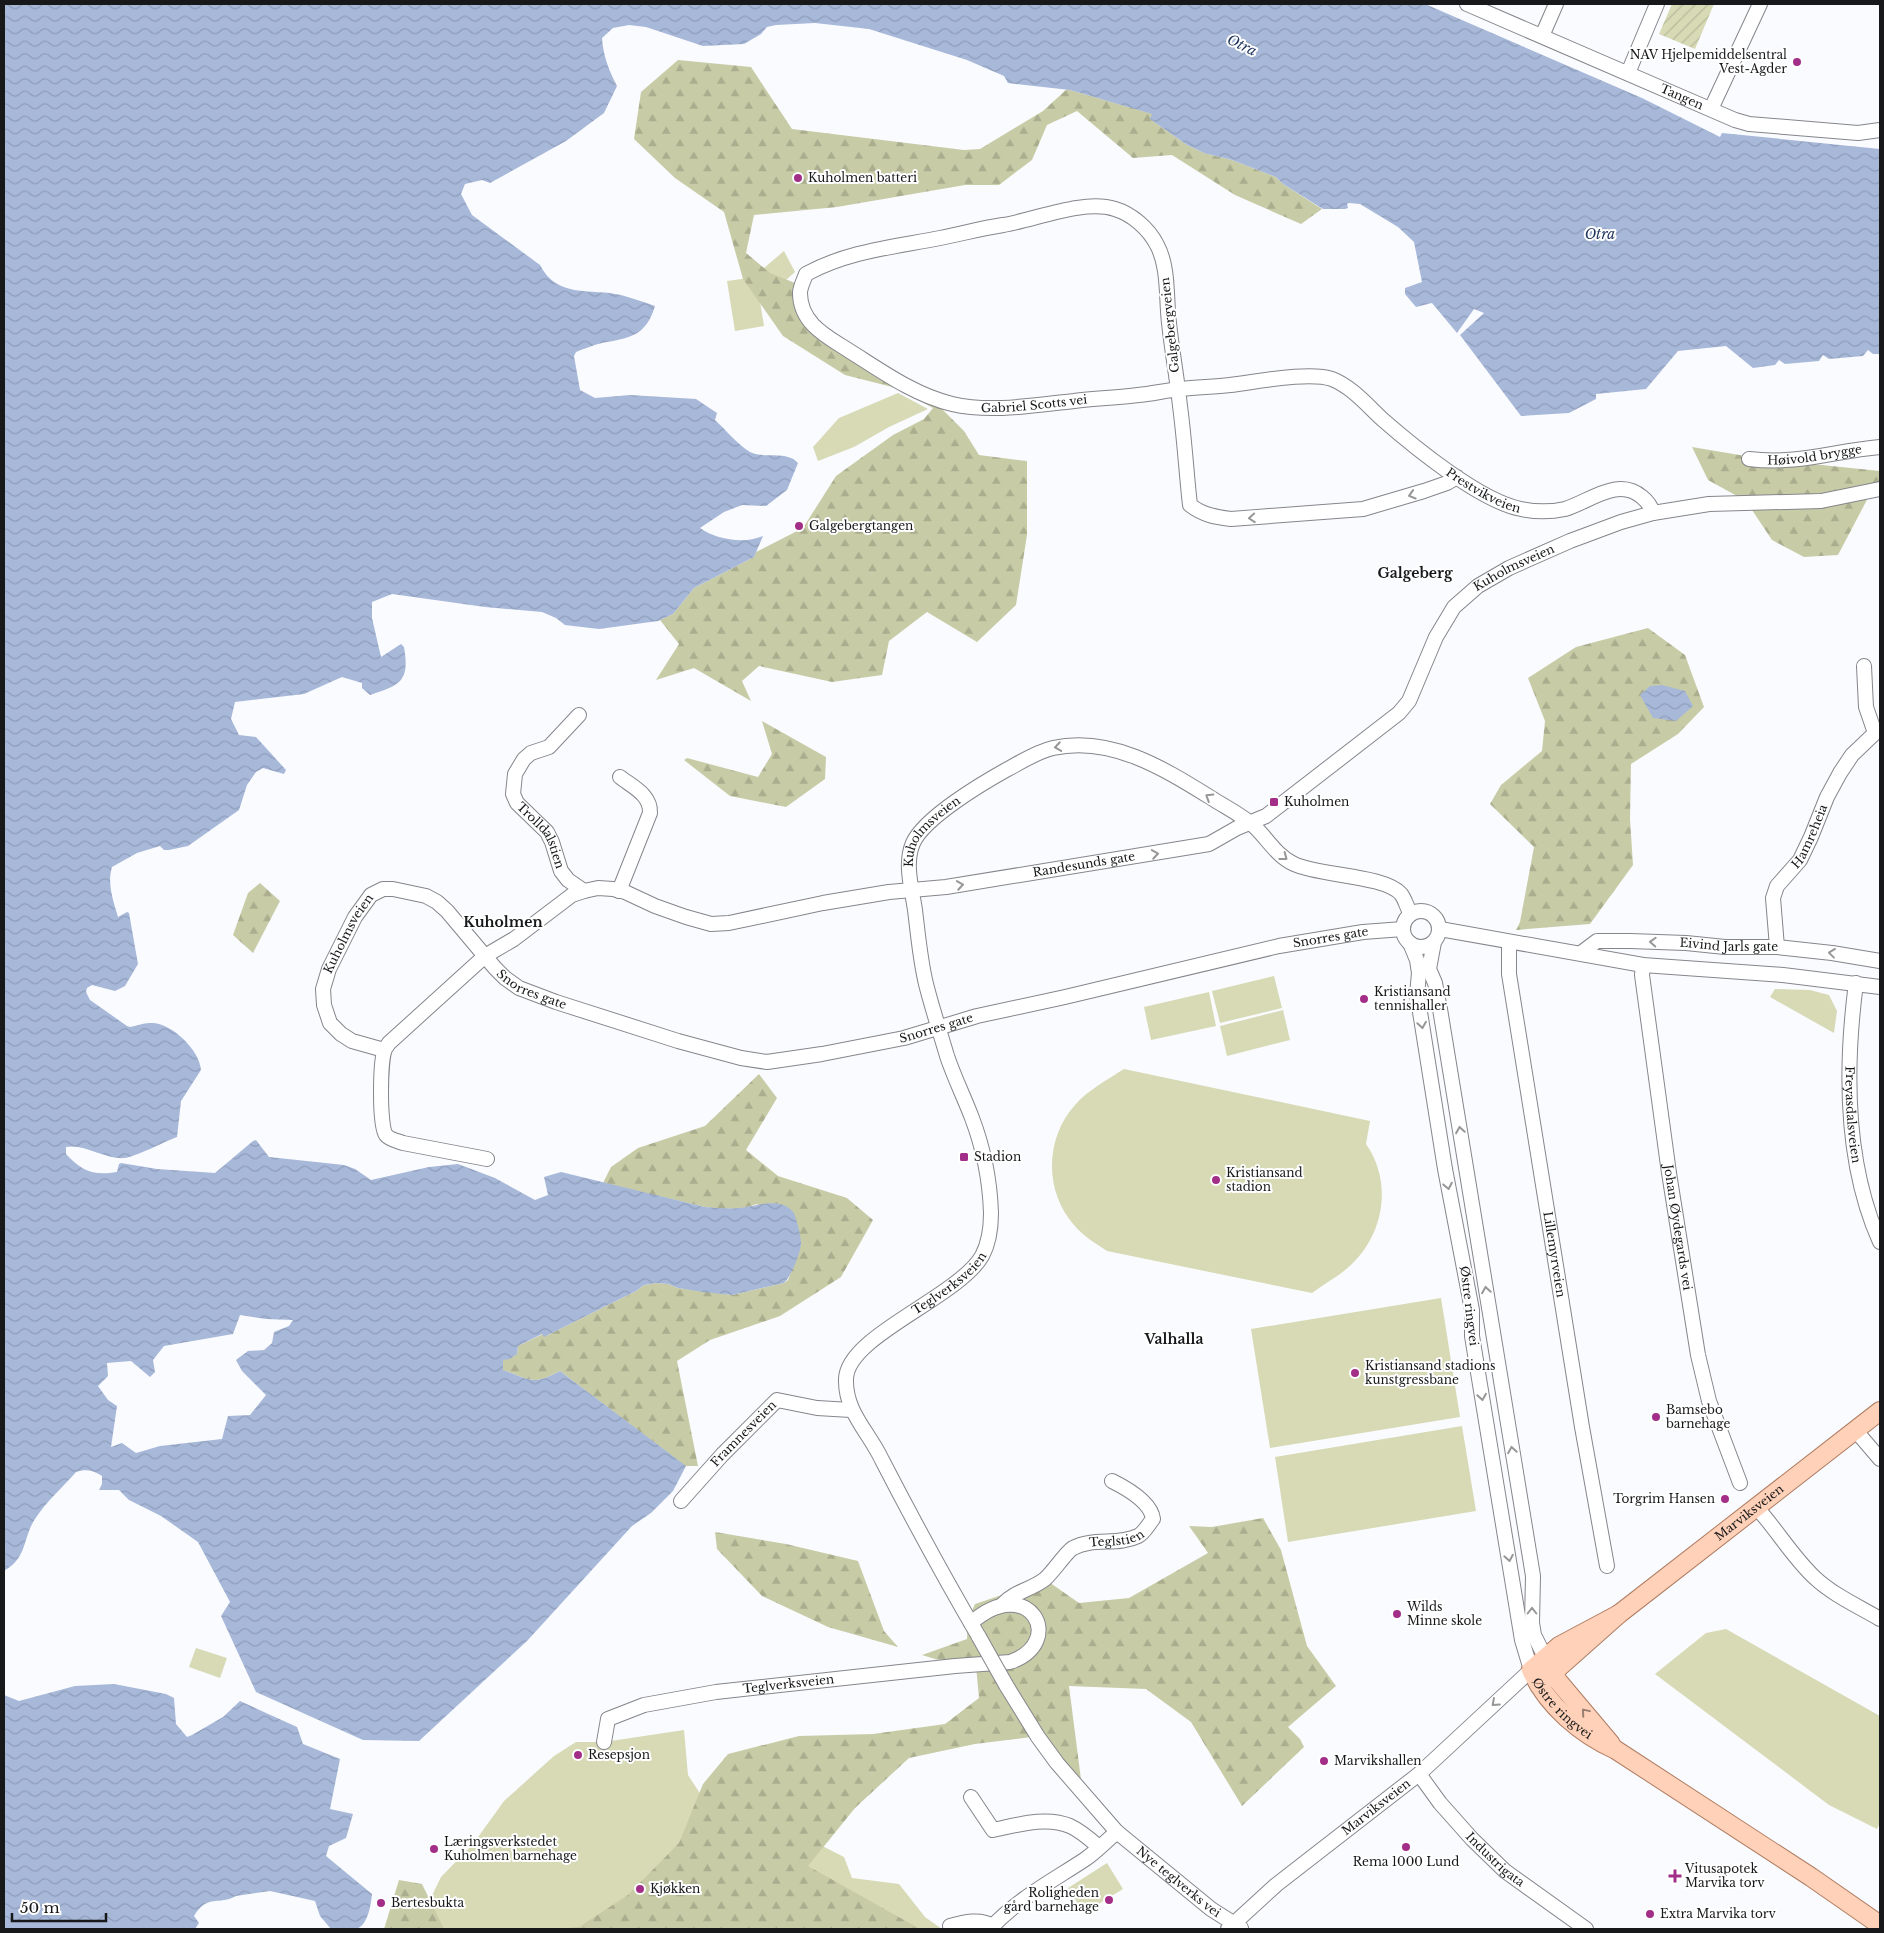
<svg xmlns="http://www.w3.org/2000/svg" width="1884" height="1933" font-family="'Libre Baskerville',serif">
	<style>
		.green { fill: #d7dab5 }
		.forest { fill: url(#forest-firs) }
		.garden { fill: url(#garden-furrows) }
		.water { fill: url(#water-waves); fill-rule: evenodd }
		.lines { fill: none; stroke-linecap: round; stroke-linejoin: round }
		.minor-casing { stroke: #85868c; stroke-width: 16 }
		.major-casing { stroke: #ae7d62; stroke-width: 20 }
		.minor { stroke: #fff; stroke-width: 14 }
		.major { stroke: #ffd1b8; stroke-width: 18 }
		.minor-bridge-casing { stroke: #85868c; stroke-width: 16; stroke-linecap: butt }
		.minor-bridge { stroke: #fff; stroke-width: 14 }
		.oneway { stroke: #979798 }
		.oneway2 { stroke: #977e71 }
		.poi-dot { fill: #a22e88; stroke: #fff; stroke-width: 2 }
		.labels { text-anchor: middle; stroke-width: 4; stroke-linejoin: round; paint-order: stroke }
		.poi-label { font-size: 12px; fill: #17181a; stroke: #fff; text-anchor: start }
		.street-label { font-size: 12px; fill: #17181a; stroke: #fff }
		.water-label { font-size: 14px; font-style: italic; fill: #1d325c; stroke: #fff }
		.neighbourhood-label { font-size: 14px; font-weight: bold; fill: #17181a; stroke: #fff }
	</style>
	<defs>
		<pattern id="forest-firs" width="22" height="20" patternUnits="userSpaceOnUse" patternTransform="scale(1.25)"><rect width="22" height="20" fill="#c8cca6"/><path d="M5 1l3.5 6h-7zM16 11l3.5 6h-7z" fill="#abae8e"/></pattern>
		<pattern id="garden-furrows" width="10" height="10" patternUnits="userSpaceOnUse" patternTransform="scale(1.25)"><rect width="10" height="10" fill="#d7dab5"/><path d="M-1 1l2-2M0 10L10 0M9 11l2-2" fill="none" stroke="#b8ba9b"/></pattern>
		<pattern id="water-waves" width="16" height="10" patternUnits="userSpaceOnUse" patternTransform="scale(1.25)"><rect width="16" height="10" fill="#a7b8d9"/><path d="M0 5q4-4 8 0t8 0" fill="none" stroke="#8f9dba"/></pattern>
	</defs>
	<rect width="100%" height="100%" fill="#fafbff"/>
	<g class="green">
		<polygon points="784,251 795,272 776,289 764,268"/>
		<polygon points="756,277 764,326 735,331 727,281"/>
		<polygon points="898,393 928,409 889,427 854,447 818,461 813,447 839,418"/>
		<polygon points="1274,976 1282,1008 1220,1023 1212,991"/>
		<polygon points="1775,989 1810,990 1829,995 1837,1011 1834,1033 1770,997"/>
		<polygon points="1209,992 1216,1026 1151,1040 1144,1007"/>
		<polygon points="1283,1010 1290,1040 1227,1056 1220,1026"/>
		<path d="M1124 1069 1370 1121 1366 1144C1392 1181 1385 1232 1352 1264 1341 1275 1325 1283 1312 1293L1107 1251C1095 1243 1083 1236 1074 1225 1044 1191 1045 1138 1075 1105 1088 1090 1107 1080 1124 1069Z"/>
		<polygon points="1441,1298 1460,1417 1270,1448 1251,1329"/>
		<polygon points="1462,1426 1476,1511 1288,1542 1275,1457"/>
		<polygon points="1726,1629 1880,1716 1880,1823 1877,1829 1829,1805 1655,1674 1706,1633"/>
		<polygon points="196,1648 227,1658 220,1678 189,1667"/>
		<polygon points="684,1730 688,1775 716,1818 795,1832 844,1857 852,1878 899,1884 925,1917 942,1929 430,1929 426,1908 441,1877 473,1844 504,1801 554,1756 576,1742 604,1742"/>
		<polygon points="1107,1863 1123,1889 1084,1913 1068,1888"/>
	</g>
	<g class="forest">
		<polygon points="678,60 751,67 792,129 964,150 980,149 1043,111 1067,89 1070,90 1153,114 1150,119 1187,145 1204,153 1232,160 1276,177 1283,184 1322,209 1301,224 1235,195 1172,155 1133,158 1077,111 1047,125 1032,160 999,185 965,185 837,207 754,215 746,253 770,273 805,287 814,320 937,404 964,431 979,455 1027,461 1027,535 1016,605 977,642 927,612 889,641 882,675 832,682 759,666 742,681 751,701 694,668 656,680 679,644 660,620 673,614 694,588 754,557 756,552 803,528 836,476 893,435 924,419 933,408 896,388 845,375 783,336 743,279 724,212 675,178 634,139 641,92"/>
		<polygon points="1692,447 1763,459 1880,471 1880,494 1869,496 1838,555 1804,557 1772,540 1746,501 1708,480"/>
		<polygon points="1648,628 1685,655 1704,707 1678,734 1631,764 1630,819 1633,865 1590,924 1516,930 1520,922 1534,847 1490,804 1501,785 1542,751 1545,721 1528,678 1576,647"/>
		<polygon points="762,721 826,757 825,779 786,807 730,796 684,760 687,758 758,777 772,754"/>
		<polygon points="260,883 280,901 253,953 233,935 248,893"/>
		<path d="M759 1074 777 1098 746 1150 778 1176 847 1198 873 1220 841 1277 780 1316 710 1340 677 1361 698 1466H685L560 1371C532 1386 531 1380 503 1370V1360L517 1354 518 1346 543 1334 544 1336 548 1335 636 1291 644 1285 656 1283 668 1284 678 1288 732 1295 784 1283 788 1280 801 1244 757 1204 744 1208 723 1209 705 1207 603 1183 611 1167 638 1148 705 1126Z"/>
		<polygon points="1263,1518 1281,1550 1307,1646 1336,1686 1288,1727 1300,1739 1304,1747 1242,1806 1191,1722 1146,1689 1069,1686 1083,1795 1039,1736 975,1744 909,1758 855,1808 808,1866 920,1929 556,1929 579,1927 628,1895 679,1843 703,1784 728,1754 799,1736 873,1734 945,1724 979,1698 976,1666 935,1659 922,1655 967,1639 968,1620 975,1604 1046,1580 1079,1603 1129,1598 1208,1553 1189,1526 1212,1527"/>
		<polygon points="715,1532 786,1544 858,1561 884,1631 898,1647 828,1627 762,1596 717,1549"/>
		<polygon points="399,1880 422,1884 444,1929 384,1929"/>
	</g>
	<polygon class="garden" points="1672,4 1714,4 1695,49 1659,34"/>
	<g class="water">
		<path d="M4 4H1425L1642 98 1720 137 1722 133 1880 149V354H1873L1868 350 1863 356 1829 359 1823 355 1819 361 1785 364 1779 360 1775 365 1753 368 1726 346 1678 351 1646 389 1596 394V399L1569 413 1521 416 1460 335 1484 313 1474 309 1457 333 1432 303 1416 307 1405 294V288L1422 282 1414 242 1398 227 1360 204 1349 203 1347 204 1348 208 1345 209H1323L1283 184 1276 177 1232 160 1204 153 1187 145 1150 119 1152 114 1070 90 1008 83 1004 76 967 60 869 29 815 23 776 25 767 27 761 34 744 44 703 46 646 27 629 25 613 28 602 38C603 55 609 71 617 86L604 113 566 141 490 183 482 180 465 184 461 194 472 215 540 265C557 299 591 288 621 295 632 298 644 302 655 306 646 336 630 338 602 343 593 345 584 349 576 352L574 356 580 390 595 398 630 395 696 399 717 413 715 420C726 430 737 444 750 452 763 459 787 450 798 463L787 490 766 506 742 505 724 512 700 528C717 540 744 544 763 536L754 557 694 588 673 614 658 621 599 629 565 625 556 618 542 612 485 607 392 594 372 602V618L381 657 401 644 404 647C410 682 400 685 370 695L362 688V683L342 677 304 694 235 702 231 719 239 735 256 737 286 770 284 774 263 768 256 772 247 785 239 810 188 846 169 850H164L160 846 137 853 112 867C107 883 113 900 118 917L127 912 129 913 138 964 125 986 115 991 92 985 87 988 86 992 90 1000 127 1026 130 1027C136 1026 143 1023 150 1023 170 1021 200 1050 201 1070L181 1101 177 1137C164 1142 137 1156 125 1158 107 1160 83 1143 66 1147V1154C82 1171 93 1176 117 1172L119 1164 121 1163 157 1169 215 1173 253 1141 256 1140 269 1157 344 1165 355 1169 371 1180 429 1167 458 1164 495 1178 535 1200 548 1195 544 1177 561 1172 705 1207C717 1208 728 1209 741 1208 757 1206 781 1196 794 1213 797 1222 801 1234 801 1244 800 1254 791 1277 784 1283L732 1295 703 1292 678 1288 668 1284 656 1283 644 1285 636 1291 544 1337 542 1334 518 1346 517 1354 510 1359 503 1360V1370C531 1380 532 1386 560 1371L686 1466 673 1491 651 1513 632 1526 527 1641 419 1741 363 1740 256 1692 221 1616 230 1602 198 1542 161 1516 129 1500 119 1490H99L102 1484V1476C93 1470 86 1469 76 1472 63 1487 46 1502 35 1519 22 1539 28 1557 4 1571ZM240 1315 266 1319 293 1320 289 1326 274 1332 272 1343 264 1350 248 1351 236 1360 242 1371 266 1395 250 1415 228 1416 222 1439 160 1446 136 1453 122 1443 111 1447 117 1406 108 1400 98 1386 108 1376 107 1363 131 1361 150 1377 155 1372 153 1360 164 1346 233 1334Z"/>
		<polygon points="1662,685 1685,691 1693,706 1676,721 1653,718 1640,695 1650,686"/>
		<path d="M114 1684 166 1694 174 1698 176 1724 187 1737 192 1735 223 1717 240 1701 297 1727 303 1744 340 1759 330 1809 353 1814 346 1838 329 1846 326 1856 372 1894C371 1904 368 1926 356 1929 349 1931 338 1929 331 1929L320 1916 315 1901 270 1891 236 1896C219 1906 208 1893 194 1916L199 1923 195 1929H4V1695L19 1701 75 1686Z"/>
	</g>
	<g class="lines">
		<defs>
			<g id="minor">
				<path id="s1" d="M1467 4 1735 120 1749 124 1858 133 1880 130"/>
				<polyline points="1542,36 1556,4"/>
				<polyline points="1628,73 1657,4"/>
				<polyline points="1711,109 1760,4"/>
				<path id="s2" d="M1749 459C1798 465 1833 451 1880 447"/>
				<path id="s3" d="M1457 477 1447 483 1424 491 1363 509 1231 519C1215 517 1203 515 1190 505L1189 496C1186 466 1184 436 1180 406 1177 378 1172 351 1169 323 1166 298 1169 267 1157 245 1149 229 1132 214 1115 209 1083 199 1035 220 1003 225 982 228 961 234 940 238 894 247 848 251 806 274 804 280 800 287 800 293 800 323 826 336 848 350 880 370 914 395 952 404 991 413 1035 405 1074 401 1095 398 1117 398 1138 395 1152 394 1167 390 1181 389 1198 387 1214 387 1230 385 1256 382 1309 371 1332 379 1352 387 1367 405 1382 419 1414 447 1480 501 1521 509 1535 512 1551 512 1565 509 1589 502 1618 476 1642 497 1647 501 1651 506 1653 513"/>
				<polyline points="1864,666 1866,707 1875,733"/>
				<path id="s4" d="M579 715 549 747 531 753 524 759 515 774 513 794 517 803 547 832 552 842 561 871 568 880 584 891"/>
				<path d="M619 891 650 813C651 795 633 787 620 777"/>
				<circle cx="1421" cy="929" r="18"/>
				<polyline points="1440,929 1643,965 1783,975 1880,987"/>
				<polyline points="1434,942 1429,969 1435,983 1440,1009 1533,1576 1532,1623 1534,1635 1545,1657"/>
				<path id="s5" d="M1509 942V974L1582 1427 1607 1566"/>
				<path id="s6" d="M1777 947 1773 898 1777 886 1800 860 1811 837 1827 797 1840 773 1852 755 1875 733 1880 732"/>
				<path id="s7" d="M1581 953 1597 941H1630L1686 943 1725 947H1777L1832 953 1880 961"/>
				<path id="s8" d="M1643 965 1642 975 1669 1173 1698 1355 1709 1401 1740 1483"/>
				<path id="s9" d="M1856 983C1845 1067 1845 1164 1880 1242"/>
				<path id="s10" d="M384 1050 352 1041 341 1034 330 1023 324 1005 323 989 329 969 355 917 371 895 383 889H393L426 896 437 902 447 911 495 968 505 978 519 988 556 1002 678 1041 741 1058 767 1062 822 1054 904 1038 977 1016 1065 997 1279 946 1363 932 1403 929"/>
				<path id="s11" d="M487 1159 403 1143C398 1141 390 1140 386 1135 379 1126 380 1060 385 1049 386 1047 388 1045 389 1043L485 956 514 939 572 895 584 891 598 888 613 889 625 892 655 906 686 917 711 924 729 923 823 903 889 892 946 887 1209 844 1237 828 1266 816 1399 713 1409 701 1436 637 1454 607 1478 586 1509 568 1570 541 1621 522 1653 513 1709 504 1821 501 1880 489"/>
				<polyline points="1856,1431 1880,1459"/>
				<path id="s12" d="M681 1501 722 1455 777 1400 817 1408 851 1410"/>
				<path d="M1757 1508C1777 1530 1792 1556 1814 1577 1833 1595 1858 1606 1880 1619"/>
				<path id="s13" d="M1003 1604C1015 1591 1031 1590 1045 1579 1053 1572 1067 1551 1073 1548 1093 1537 1118 1546 1138 1536 1144 1533 1148 1525 1153 1519 1151 1502 1126 1488 1112 1481"/>
				<path id="s14" d="M979 1637C945 1579 913 1520 882 1460 869 1432 845 1412 846 1379 847 1336 957 1298 982 1256 989 1243 991 1228 991 1213 990 1182 983 1147 972 1118 964 1097 954 1077 947 1056 940 1032 932 1008 926 984 920 959 918 934 915 910 912 889 904 864 913 843 924 818 981 784 1006 770 1021 762 1036 752 1053 748 1112 735 1166 770 1213 799 1227 808 1244 816 1256 828 1269 841 1277 856 1294 864 1319 876 1384 875 1401 894 1405 899 1407 908 1411 914"/>
				<path id="s15" d="M1006 1685 1038 1737 1057 1763 1117 1832 1211 1909 1241 1928"/>
				<path id="s16" d="M604 1742 608 1719 644 1705 716 1692 955 1666 1010 1662C1068 1642 1029 1572 971 1623"/>
				<path id="s17" d="M1419 1774 1440 1803 1472 1839 1505 1871 1586 1929"/>
				<path d="M971 1797 993 1830C1017 1825 1046 1816 1070 1826 1081 1831 1091 1840 1099 1847"/>
				<path d="M950 1926C964 1922 980 1918 993 1926"/>
				<path d="M990 1929C1016 1900 1052 1881 1084 1860 1096 1852 1106 1841 1117 1832"/>
				<path id="s18" d="M1228 1929 1276 1885 1419 1774 1531 1670 1522 1640 1472 1336V1310L1445 1169 1420 1012 1417 995 1419 973 1417 960 1410 943"/>
			</g>
			<g id="major">
				<path id="s19" d="M1619 1614 1559 1646 1531 1670C1547 1706 1581 1734 1616 1750L1811 1877 1880 1925"/>
				<polyline points="1548,1662 1558,1681 1611,1744"/>
				<path id="s20" d="M1539 1685 1619 1614 1880 1411"/>
			</g>
		</defs>
		<use href="#minor" class="minor-casing"/>
		<use href="#major" class="major-casing"/>
		<use href="#minor" class="minor"/>
		<use href="#major" class="major"/>
		<defs>
			<polyline id="minor-bridge" points="979,1637 1006,1685"/>
		</defs>
		<use href="#minor-bridge" class="minor-bridge-casing"/>
		<use href="#minor-bridge" class="minor-bridge"/>
	</g>
	<defs><path id="oneway-chevron" d="M-2-3.5L2.5 0L-2 3.5" fill="none" stroke-width="1.6" stroke-linecap="round" stroke-linejoin="round" transform="scale(1.25)"/></defs>
	<g class="oneway">
		<use href="#oneway-chevron" transform="translate(1412 495) rotate(163)"/>
		<use href="#oneway-chevron" transform="translate(1252 518) rotate(176)"/>
		<use href="#oneway-chevron" transform="translate(1058 747) rotate(171)"/>
		<use href="#oneway-chevron" transform="translate(1209 797) rotate(-148)"/>
		<use href="#oneway-chevron" transform="translate(1155 854) rotate(-9)"/>
		<use href="#oneway-chevron" transform="translate(1284 857) rotate(37)"/>
		<use href="#oneway-chevron" transform="translate(960 885) rotate(-9)"/>
		<use href="#oneway-chevron" transform="translate(1653 942) rotate(-177)"/>
		<use href="#oneway-chevron" transform="translate(1832 953) rotate(-173)"/>
		<use href="#oneway-chevron" transform="translate(1422 1025) rotate(81)"/>
		<use href="#oneway-chevron" transform="translate(1460 1130) rotate(-99)"/>
		<use href="#oneway-chevron" transform="translate(1448 1186) rotate(79)"/>
		<use href="#oneway-chevron" transform="translate(1486 1290) rotate(-99)"/>
		<use href="#oneway-chevron" transform="translate(1482 1397) rotate(81)"/>
		<use href="#oneway-chevron" transform="translate(1512 1450) rotate(-99)"/>
		<use href="#oneway-chevron" transform="translate(1509 1558) rotate(80)"/>
		<use href="#oneway-chevron" transform="translate(1532 1611) rotate(-90)"/>
		<use href="#oneway-chevron" transform="translate(1495 1703) rotate(138)"/>
	</g>
	<use class="oneway2" href="#oneway-chevron" transform="translate(1585 1712) rotate(-130)"/>
	<g class="poi-dot">
		<circle cx="1797" cy="62" r="5"/>
		<circle cx="798" cy="178" r="5"/>
		<circle cx="799" cy="526" r="5"/>
		<rect x="1269" y="797" width="10" height="10" rx="2.5"/>
		<circle cx="1364" cy="999" r="5"/>
		<rect x="959" y="1152" width="10" height="10" rx="2.5"/>
		<circle cx="1216" cy="1180" r="5"/>
		<circle cx="1355" cy="1373" r="5"/>
		<circle cx="1656" cy="1417" r="5"/>
		<circle cx="1725" cy="1499" r="5"/>
		<circle cx="1397" cy="1614" r="5"/>
		<circle cx="578" cy="1755" r="5"/>
		<circle cx="1324" cy="1761" r="5"/>
		<circle cx="1406" cy="1847" r="5"/>
		<circle cx="434" cy="1849" r="5"/>
		<path d="M1672.5 1868.5h5v5h5v5h-5v5h-5v-5h-5v-5h5z"/>
		<circle cx="640" cy="1889" r="5"/>
		<circle cx="1109" cy="1900" r="5"/>
		<circle cx="381" cy="1903" r="5"/>
		<circle cx="1650" cy="1914" r="5"/>
	</g>
	<g class="labels">
		<g class="poi-label">
			<text x="1787" y="59" text-anchor="end">NAV Hjelpemiddelsentral<tspan x="1787" dy="14">Vest-Agder</tspan></text>
			<text x="808" y="182">Kuholmen batteri</text>
			<text x="809" y="530">Galgebergtangen</text>
			<text x="1284" y="806">Kuholmen</text>
			<text x="1374" y="996">Kristiansand<tspan x="1374" dy="14">tennishaller</tspan></text>
			<text x="974" y="1161">Stadion</text>
			<text x="1226" y="1177">Kristiansand<tspan x="1226" dy="14">stadion</tspan></text>
			<text x="1365" y="1370">Kristiansand stadions<tspan x="1365" dy="14">kunstgressbane</tspan></text>
			<text x="1666" y="1414">Bamsebo<tspan x="1666" dy="14">barnehage</tspan></text>
			<text x="1715" y="1503" text-anchor="end">Torgrim Hansen</text>
			<text x="1407" y="1611">Wilds<tspan x="1407" dy="14">Minne skole</tspan></text>
			<text x="588" y="1759">Resepsjon</text>
			<text x="1334" y="1765">Marvikshallen</text>
			<text x="444" y="1846">Læringsverkstedet<tspan x="444" dy="14">Kuholmen barnehage</tspan></text>
			<text x="1406" y="1866" text-anchor="middle">Rema 1000 Lund</text>
			<text x="1685" y="1873">Vitusapotek<tspan x="1685" dy="14">Marvika torv</tspan></text>
			<text x="650" y="1893">Kjøkken</text>
			<text x="1099" y="1897" text-anchor="end">Roligheden<tspan x="1099" dy="14">gård barnehage</tspan></text>
			<text x="391" y="1907">Bertesbukta</text>
			<text x="1660" y="1918">Extra Marvika torv</text>
		</g>
		<g class="street-label">
			<text dy="4" stroke="none"><textPath href="#s1" startOffset="234">Tangen</textPath></text>
			<text transform="translate(1170 325) rotate(-96)" y="4">Galgebergveien</text>
			<text dy="4" stroke="none"><textPath href="#s3" startOffset="1212">Gabriel Scotts vei</textPath></text>
			<text dy="4" stroke="none"><textPath href="#s2" startOffset="66">Høivold brygge</textPath></text>
			<text dy="4" stroke="none"><textPath href="#s3" startOffset="1701">Prestvikveien</textPath></text>
			<text dy="4" stroke="none"><textPath href="#s11" startOffset="1510">Kuholmsveien</textPath></text>
			<text dy="4" stroke="none"><textPath href="#s6" startOffset="122">Hamreheia</textPath></text>
			<text dy="4" stroke="none"><textPath href="#s14" startOffset="925">Kuholmsveien</textPath></text>
			<text dy="4" stroke="none"><textPath href="#s4" startOffset="161">Trolldalstien</textPath></text>
			<text dy="4" stroke="none"><textPath href="#s11" startOffset="959">Randesunds gate</textPath></text>
			<text dy="4" stroke="none"><textPath href="#s10" startOffset="158">Kuholmsveien</textPath></text>
			<text dy="4" stroke="none"><textPath href="#s10" startOffset="1229">Snorres gate</textPath></text>
			<text dy="4" stroke="none"><textPath href="#s7" startOffset="152">Eivind Jarls gate</textPath></text>
			<text dy="4" stroke="none"><textPath href="#s10" startOffset="404">Snorres gate</textPath></text>
			<text dy="4" stroke="none"><textPath href="#s10" startOffset="824">Snorres gate</textPath></text>
			<text dy="4" stroke="none"><textPath href="#s9" startOffset="132">Freyasdalsveien</textPath></text>
			<text dy="4" stroke="none"><textPath href="#s8" startOffset="265">Johan Øydegards vei</textPath></text>
			<text dy="4" stroke="none"><textPath href="#s5" startOffset="316">Lillemyrveien</textPath></text>
			<text dy="4" stroke="none"><textPath href="#s14" startOffset="436">Teglverksveien</textPath></text>
			<text transform="translate(1469 1306) rotate(83)" y="4">Østre ringvei</text>
			<text dy="4" stroke="none"><textPath href="#s12" startOffset="92">Framnesveien</textPath></text>
			<text dy="4" stroke="none"><textPath href="#s20" startOffset="272">Marviksveien</textPath></text>
			<text dy="4" stroke="none"><textPath href="#s13" startOffset="136">Teglstien</textPath></text>
			<text dy="4" stroke="none"><textPath href="#s16" startOffset="208">Teglverksveien</textPath></text>
			<text dy="4" stroke="none"><textPath href="#s19" startOffset="155">Østre ringvei</textPath></text>
			<text dy="4" stroke="none"><textPath href="#s18" startOffset="192">Marviksveien</textPath></text>
			<text dy="4" stroke="none"><textPath href="#s17" startOffset="115">Industrigata</textPath></text>
			<text dy="4" stroke="none"><textPath href="#s15" startOffset="264">Nye teglverks vei</textPath></text>
		</g>
		<g class="water-label">
			<text transform="translate(1242 45) rotate(26)" y="5">Otra</text>
			<text x="1600" y="239">Otra</text>
		</g>
		<g class="neighbourhood-label">
			<text x="1415" y="578">Galgeberg</text>
			<text x="503" y="927">Kuholmen</text>
			<text x="1174" y="1344">Valhalla</text>
		</g>
	</g>
	<rect width="1884" height="1933" fill="none" stroke="#17181a" stroke-width="10"/>
	<path d="M12 1913v8h94v-8" fill="none" stroke="#17181a" stroke-width="2.5"/>
	<text x="20" y="1913" font-size="15" fill="#17181a" stroke="#ffffff" stroke-width="4" paint-order="stroke">50 m</text>
</svg>
